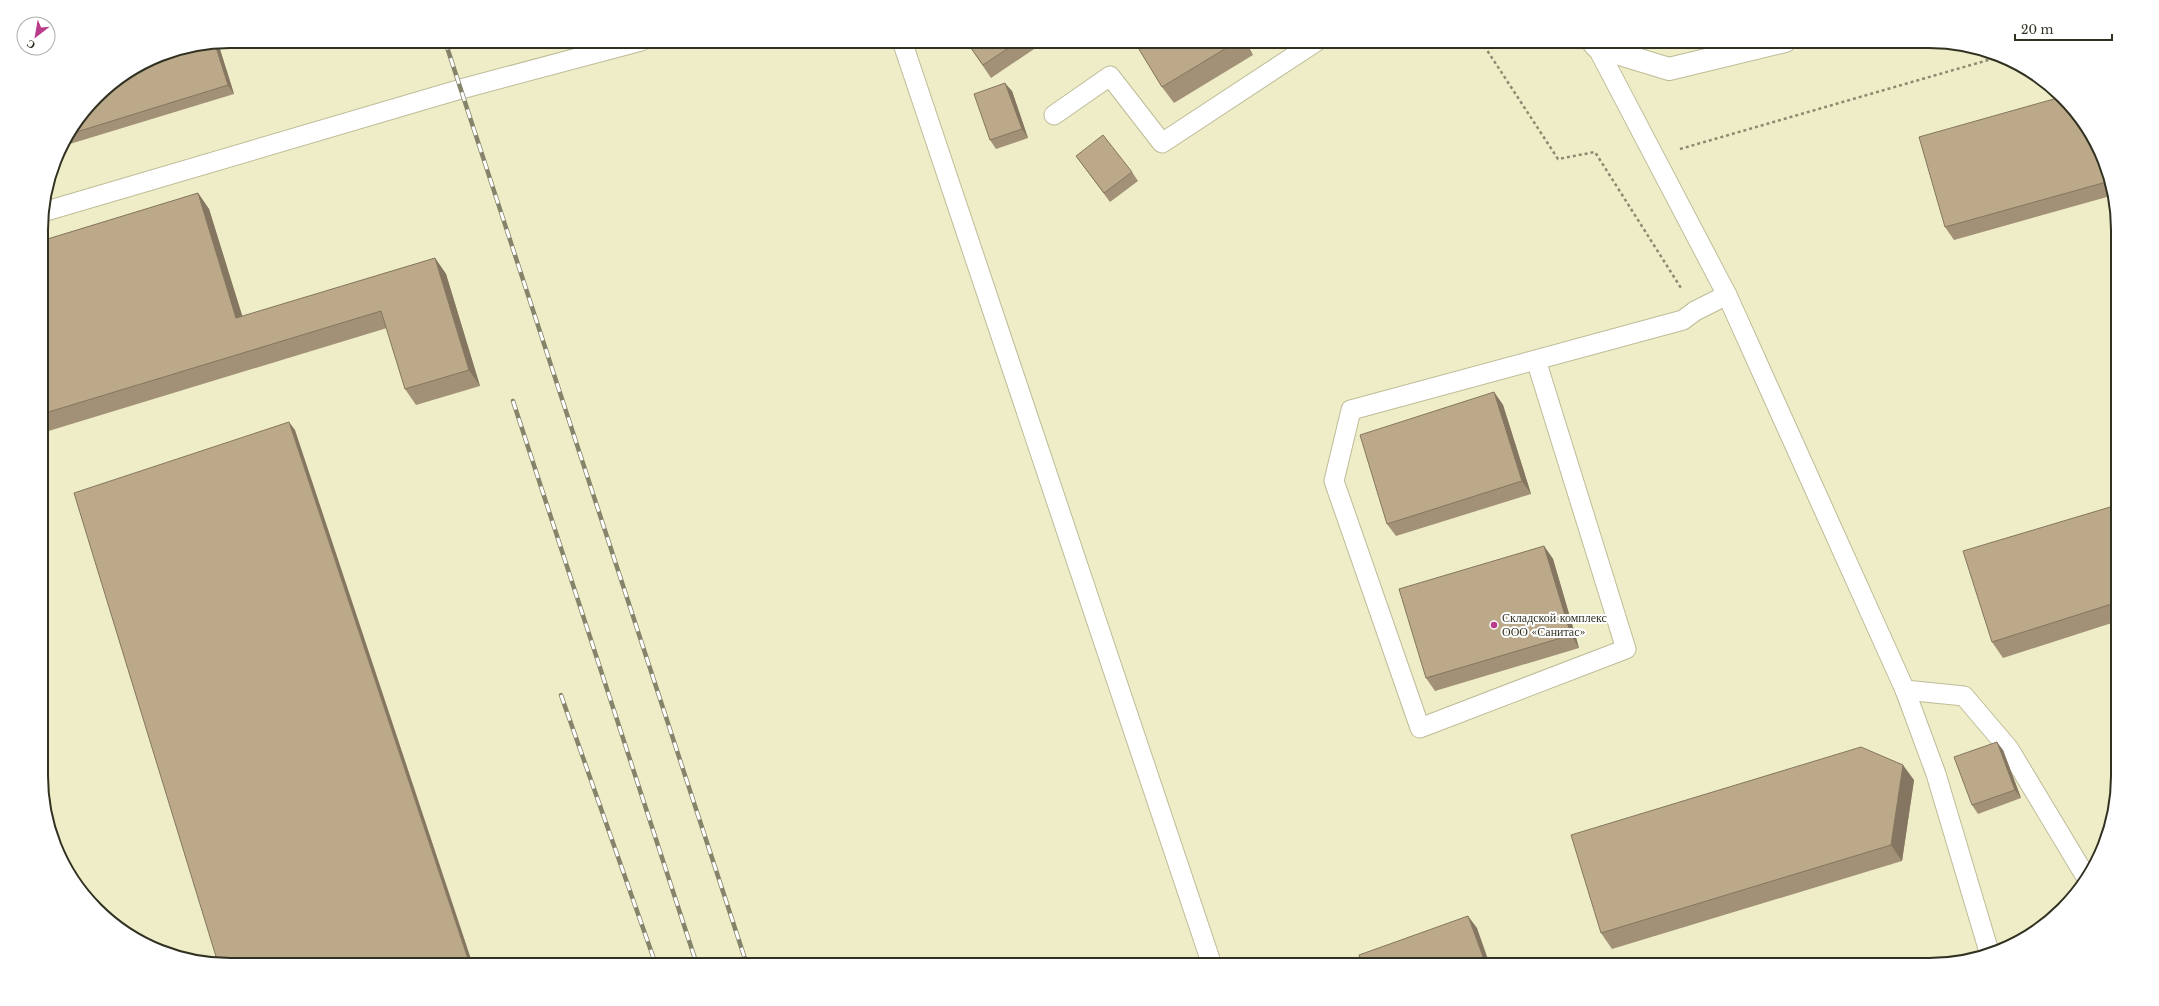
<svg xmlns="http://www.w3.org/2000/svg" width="2159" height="1006" font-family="'Libre Baskerville',serif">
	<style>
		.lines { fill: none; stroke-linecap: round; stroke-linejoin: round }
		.lane-casing { stroke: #bebc98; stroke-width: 21 }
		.secondary-casing { stroke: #bebc98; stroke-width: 24 }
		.path { stroke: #8c8b71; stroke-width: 2.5; stroke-dasharray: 3 3; stroke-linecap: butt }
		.lane { stroke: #fff; stroke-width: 19 }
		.secondary { stroke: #fff; stroke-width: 22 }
		.rail-casing { stroke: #85846b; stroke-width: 4.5 }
		.rail { stroke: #fff; stroke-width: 3; stroke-dasharray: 9; stroke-linecap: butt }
		.wall { fill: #a29176 }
		.shaded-wall { fill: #847660 }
		.building { fill: #bca989; stroke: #847660 }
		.poi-dot { fill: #b93b89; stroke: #fff; stroke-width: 1.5 }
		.labels { text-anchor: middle; stroke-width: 4; stroke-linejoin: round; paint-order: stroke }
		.poi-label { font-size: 12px; fill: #313122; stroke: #fff; text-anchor: start }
		.rim { fill: none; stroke: #313122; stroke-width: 2 }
	</style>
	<rect width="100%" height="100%" fill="#efedc7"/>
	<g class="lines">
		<defs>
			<g id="lane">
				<polyline points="902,41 1212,965"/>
				<polyline points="1597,47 1727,295 1905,690 1964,696 2009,749 2086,877"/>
				<polyline points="1054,115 1110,76 1162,143 1317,41"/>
				<polyline points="43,212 461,89 641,41"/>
				<polyline points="1536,360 1626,649 1420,728 1334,481 1351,410 1683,320 1695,311 1727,295"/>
				<polyline points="1905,690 1936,774 1990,955"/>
			</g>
			<polyline id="secondary" points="1592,41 1597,47 1669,69 1785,41"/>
		</defs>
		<use href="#lane" class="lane-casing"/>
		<use href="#secondary" class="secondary-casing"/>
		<g class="path">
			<polyline points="1481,41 1558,159 1595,152 1681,288"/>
			<polyline points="1680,149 2002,56"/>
		</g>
		<use href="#lane" class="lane"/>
		<use href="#secondary" class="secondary"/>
		<defs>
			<g id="rail">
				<polyline points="445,41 747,965"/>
				<polyline points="513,401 697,965"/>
				<polyline points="561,695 656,965"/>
			</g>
		</defs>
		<use href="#rail" class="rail-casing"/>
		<use href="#rail" class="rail"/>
	</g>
	<g class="wall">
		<polygon points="966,41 1046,41 991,78"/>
		<polygon points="1134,41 1245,41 1253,55 1174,103 1162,87"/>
		<polygon points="218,43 234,94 60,147 105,88"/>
		<polygon points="1012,91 1028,138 996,149 990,140"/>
		<polygon points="1076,156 1132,172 1138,181 1110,202"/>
		<polygon points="2104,158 2114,195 1954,240 1945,227"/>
		<polygon points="198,193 209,209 242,317 435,258 446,274 480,386 416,405 405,389 387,328 42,433 41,241"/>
		<polygon points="1494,392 1503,405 1531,494 1396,536 1387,524"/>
		<polygon points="2117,505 2118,621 2003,658 1992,642"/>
		<polygon points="1544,546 1553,559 1579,648 1435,691 1426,678"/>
		<polygon points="2003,750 2021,798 1978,814 1972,805"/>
		<polygon points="1914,780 1902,861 1612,949 1601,933"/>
	</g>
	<g class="shaded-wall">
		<polygon points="1243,41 1245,41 1253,55"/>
		<polygon points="218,43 234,94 228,85 215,44"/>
		<polygon points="1005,83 1012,91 1028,138 1022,129"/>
		<polygon points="198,193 209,209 248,334 236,318"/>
		<polygon points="435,258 446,274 480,386 469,370"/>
		<polygon points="1494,392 1503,405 1531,494 1522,481"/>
		<polygon points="289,422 295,430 473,965 470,965"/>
		<polygon points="1544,546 1553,559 1579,648 1571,635"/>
		<polygon points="1997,742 2003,750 2021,798 2015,790"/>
		<polygon points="1903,765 1914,780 1902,861 1891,845"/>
		<polygon points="44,805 59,854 55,848"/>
		<polygon points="1468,916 1477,928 1490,965 1486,965"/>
	</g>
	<g class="building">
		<polygon points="966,41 1019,41 983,65"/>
		<polygon points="1134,41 1238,41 1162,87"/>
		<polygon points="215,44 228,85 70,134 105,88 158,55"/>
		<polygon points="1005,83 1022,129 990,140 974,94"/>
		<polygon points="2061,97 2079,115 2104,158 2110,181 1945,227 1919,137"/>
		<polygon points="1103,135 1132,172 1104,193 1076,156"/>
		<polygon points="198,193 236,318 435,258 469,370 405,389 381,311 42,414 41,241"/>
		<polygon points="1494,392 1522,481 1387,524 1360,435"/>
		<polygon points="289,422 470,965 230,965 218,963 74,493"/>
		<polygon points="2117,505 2118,602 1992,642 1963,551"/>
		<polygon points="1544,546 1571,635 1426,678 1399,589"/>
		<polygon points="1997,742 2015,790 1972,805 1954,757"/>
		<polygon points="1861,747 1903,765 1891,845 1601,933 1571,835"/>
		<polygon points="1468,916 1486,965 1362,965 1359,955"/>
		<polygon points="1946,962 1946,964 1941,965 1936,965"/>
	</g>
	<circle class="poi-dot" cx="1494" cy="625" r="4"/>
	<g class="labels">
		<g class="poi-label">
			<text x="1502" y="622">Складской комплекс<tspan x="1502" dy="14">ООО «Санитас»</tspan></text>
		</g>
	</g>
	<path d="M0 0H2159V1006H0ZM230 48H1929A182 182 0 0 1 2111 230V776A182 182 0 0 1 1929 958H230A182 182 0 0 1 48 776V230A182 182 0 0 1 230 48Z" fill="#fff" fill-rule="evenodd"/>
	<path class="rim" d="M230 48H1929A182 182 0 0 1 2111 230V776A182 182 0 0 1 1929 958H230A182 182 0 0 1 48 776V230A182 182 0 0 1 230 48Z"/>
	<g transform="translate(36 36) rotate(211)"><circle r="19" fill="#ffffff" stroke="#adada7"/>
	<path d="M0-3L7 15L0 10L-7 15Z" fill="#b93b89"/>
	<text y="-6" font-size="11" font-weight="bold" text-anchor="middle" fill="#313122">С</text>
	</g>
	<path d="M2015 34v6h97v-6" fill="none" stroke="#313122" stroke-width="2"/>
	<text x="2021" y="34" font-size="12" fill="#313122" stroke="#ffffff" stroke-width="3" paint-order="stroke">20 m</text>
</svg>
